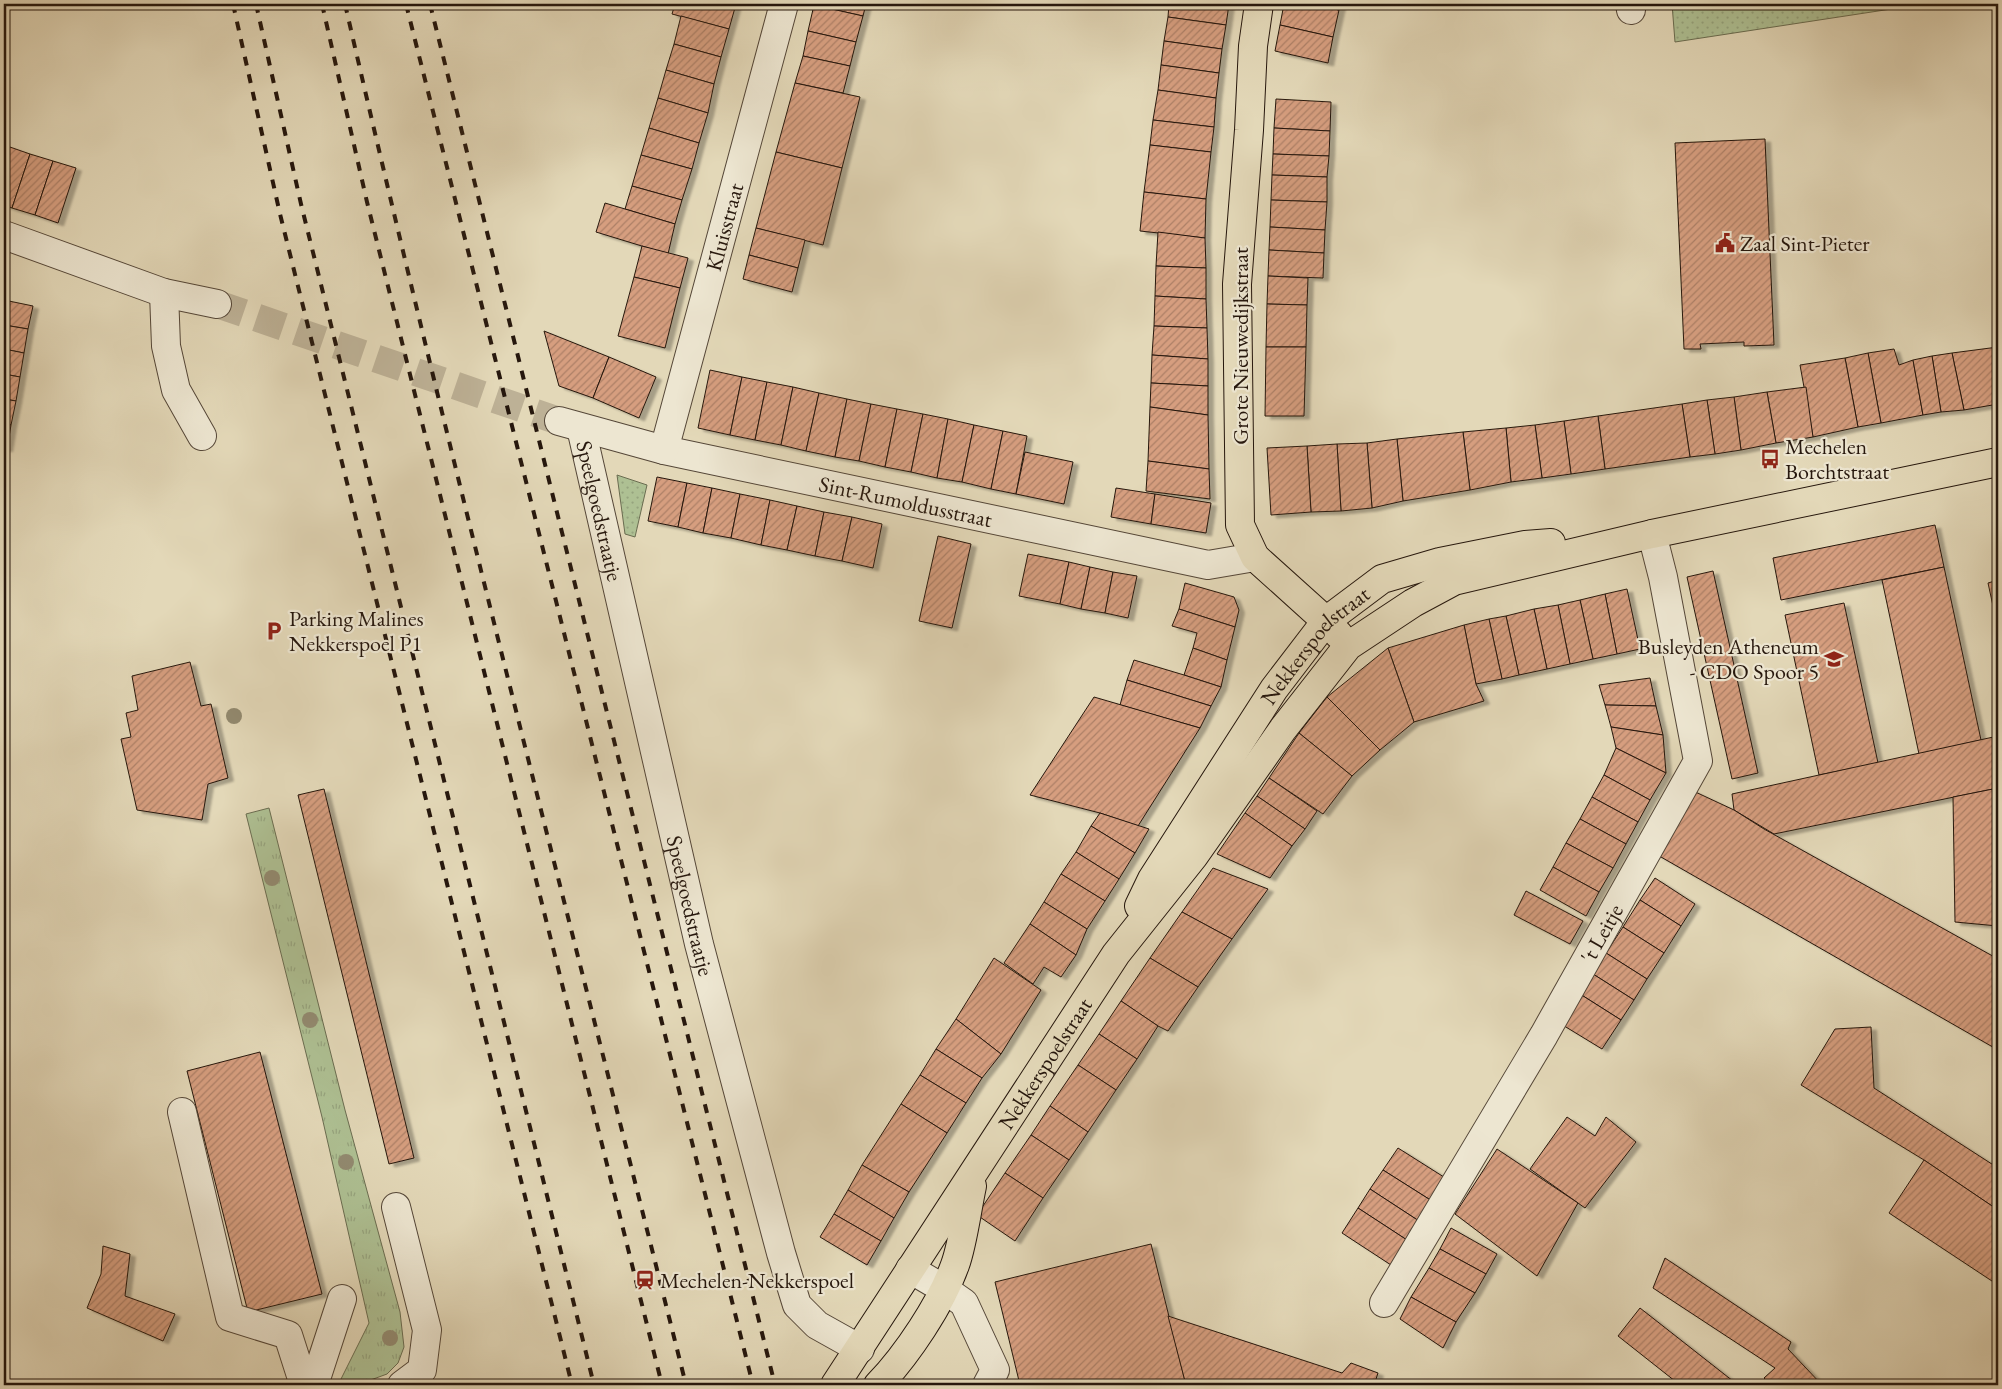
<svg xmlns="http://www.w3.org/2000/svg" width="2002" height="1389" font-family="'EB Garamond',serif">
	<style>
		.grass { fill: url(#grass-tufts); stroke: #6a6c50 }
		.park { fill: url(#park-dots); stroke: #6a6c50 }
		.building { fill: url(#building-hatch); stroke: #26170d; filter: url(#shadow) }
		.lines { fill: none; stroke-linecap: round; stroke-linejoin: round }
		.minor-tunnel { stroke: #bdb196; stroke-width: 28; stroke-dasharray: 28 14; stroke-linecap: butt }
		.minor-casing { stroke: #554738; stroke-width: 30 }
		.major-casing { stroke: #26170d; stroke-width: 30 }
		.minor { stroke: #ede6d1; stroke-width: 28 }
		.major { stroke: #e3d8b8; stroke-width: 28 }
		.rail { stroke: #26170d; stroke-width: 4; stroke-dasharray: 9 9; stroke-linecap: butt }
		.tree { fill: #928a70 }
		.labels { text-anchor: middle; stroke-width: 4.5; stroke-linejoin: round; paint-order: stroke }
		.street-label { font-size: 22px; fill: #26170d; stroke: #ede6d1 }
		.poi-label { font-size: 22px; fill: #26170d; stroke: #ede6d1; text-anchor: start }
	</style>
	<defs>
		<pattern id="grass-tufts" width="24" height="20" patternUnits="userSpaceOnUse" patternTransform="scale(1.25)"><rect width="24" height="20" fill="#aec093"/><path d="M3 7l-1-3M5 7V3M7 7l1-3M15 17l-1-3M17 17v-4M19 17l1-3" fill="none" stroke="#96a47e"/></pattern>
		<pattern id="park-dots" width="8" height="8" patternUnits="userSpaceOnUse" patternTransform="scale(1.25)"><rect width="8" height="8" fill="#aec093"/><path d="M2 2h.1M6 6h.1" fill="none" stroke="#96a47e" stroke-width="1.8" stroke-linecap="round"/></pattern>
		<pattern id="building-hatch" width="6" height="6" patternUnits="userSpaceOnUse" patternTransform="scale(1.25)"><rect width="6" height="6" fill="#d69e7f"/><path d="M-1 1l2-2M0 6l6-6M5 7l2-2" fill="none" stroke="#ad8066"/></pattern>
		<filter id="shadow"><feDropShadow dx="5.5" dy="3" stdDeviation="1" flood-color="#0004"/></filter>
	</defs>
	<rect width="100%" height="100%" fill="#e3d8b8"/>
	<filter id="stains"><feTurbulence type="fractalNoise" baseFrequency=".004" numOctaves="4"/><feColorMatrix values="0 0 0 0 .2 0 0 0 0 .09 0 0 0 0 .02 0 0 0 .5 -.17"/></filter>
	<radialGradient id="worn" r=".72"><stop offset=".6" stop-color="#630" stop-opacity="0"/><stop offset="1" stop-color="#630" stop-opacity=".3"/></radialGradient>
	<polygon class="grass" points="269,808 345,1110 400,1312 404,1347 398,1363 387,1374 357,1385 338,1385 369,1323 322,1117 246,814"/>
	<g class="park">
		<polygon points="1672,4 1924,4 1675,42"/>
		<polygon points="617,475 647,485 635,537 625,534"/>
	</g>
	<g class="building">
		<polygon points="675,4 736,4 729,29 672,14"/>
		<polygon points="814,4 866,4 863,16 814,5"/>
		<polygon points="1169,4 1229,4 1226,25 1168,17"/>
		<polygon points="1284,4 1309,4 1339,10 1333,37 1280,25"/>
		<polygon points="1309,4 1341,4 1339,10"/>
		<polygon points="814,5 863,16 856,42 808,31"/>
		<polygon points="681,16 729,29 721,57 674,44"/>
		<polygon points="1168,17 1226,25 1222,49 1164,41"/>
		<polygon points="1280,25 1333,37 1328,63 1275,51"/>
		<polygon points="808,31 856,42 850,66 803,56"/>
		<polygon points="1164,41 1222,49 1219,73 1161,65"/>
		<polygon points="674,44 721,57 714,84 666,70"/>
		<polygon points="803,56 850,66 843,93 795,83"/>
		<polygon points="1161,65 1219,73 1216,98 1158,90"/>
		<polygon points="666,70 714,84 708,113 658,98"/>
		<polygon points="795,83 860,97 842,168 776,152"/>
		<polygon points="1158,90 1216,98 1214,127 1153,120"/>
		<polygon points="658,98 708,113 699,143 649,128"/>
		<polygon points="1276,99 1331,102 1330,131 1274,128"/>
		<polygon points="1153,120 1214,127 1211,152 1150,145"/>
		<polygon points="649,128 699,143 692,169 641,155"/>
		<polygon points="1274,128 1330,131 1329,156 1273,154"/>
		<polygon points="1765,139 1774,345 1744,346 1744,342 1700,344 1701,349 1684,349 1675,143"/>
		<polygon points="1150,145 1211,152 1206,199 1144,192"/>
		<polygon points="7,146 30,154 12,208 4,205 4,157"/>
		<polygon points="776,152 842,168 823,245 756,228"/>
		<polygon points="30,154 53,161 35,215 12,208"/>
		<polygon points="1273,154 1329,156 1327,177 1272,175"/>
		<polygon points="641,155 692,169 682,200 632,186"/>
		<polygon points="53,161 76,168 58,223 35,215"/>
		<polygon points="1272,175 1327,177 1327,202 1271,200"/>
		<polygon points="632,186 682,200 675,224 625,209"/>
		<polygon points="1144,192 1206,199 1205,238 1140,231"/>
		<polygon points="1271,200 1327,202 1325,230 1270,227"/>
		<polygon points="605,203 675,224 668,254 596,232"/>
		<polygon points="1270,227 1325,230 1324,253 1269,250"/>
		<polygon points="756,228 805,240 798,268 749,255"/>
		<polygon points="1158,232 1205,238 1206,268 1156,266"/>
		<polygon points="642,246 688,258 680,288 634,277"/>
		<polygon points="1269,250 1324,253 1323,278 1268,276"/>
		<polygon points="749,255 798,268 792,292 743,279"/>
		<polygon points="1156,266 1206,268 1206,299 1155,296"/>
		<polygon points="1268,276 1308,278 1307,305 1267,304"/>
		<polygon points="634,277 680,288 665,348 618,336"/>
		<polygon points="1155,296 1206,299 1207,328 1154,326"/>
		<polygon points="4,300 33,306 28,329 4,325"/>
		<polygon points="1267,304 1307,305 1306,347 1266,347"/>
		<polygon points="4,325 28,329 24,353 4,349"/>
		<polygon points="1154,326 1207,328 1208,359 1152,355"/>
		<polygon points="544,331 609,357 593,398 559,386"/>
		<polygon points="1266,347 1306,347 1304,416 1265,416"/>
		<polygon points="1998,347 1998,404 1964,410 1952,353"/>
		<polygon points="4,349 24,353 20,377 4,374"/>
		<polygon points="1894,349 1899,365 1913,360 1923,415 1881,423 1868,353"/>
		<polygon points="1868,353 1881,423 1858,427 1845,358"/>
		<polygon points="1952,353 1964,410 1941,412 1932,356"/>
		<polygon points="1152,355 1208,359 1208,386 1151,383"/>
		<polygon points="1932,356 1941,412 1923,415 1913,360"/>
		<polygon points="609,357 656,377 639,418 593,398"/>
		<polygon points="1845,358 1858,427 1813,437 1800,365"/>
		<polygon points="710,370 742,377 730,435 698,428"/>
		<polygon points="4,374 20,377 16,401 4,399"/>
		<polygon points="742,377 767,382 755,440 730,435"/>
		<polygon points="767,382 793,387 781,445 755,440"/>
		<polygon points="1151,383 1208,386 1208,415 1150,407"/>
		<polygon points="793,387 819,393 806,451 781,445"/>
		<polygon points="1806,387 1813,437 1776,443 1767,392"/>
		<polygon points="1767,392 1776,443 1741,450 1734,397"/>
		<polygon points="819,393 847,399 835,457 806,451"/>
		<polygon points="1734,397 1741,450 1715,454 1707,400"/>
		<polygon points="4,399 16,401 11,425 4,423"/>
		<polygon points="847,399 871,404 859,461 835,457"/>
		<polygon points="1707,400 1715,454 1690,457 1682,404"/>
		<polygon points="871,404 897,409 885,467 859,461"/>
		<polygon points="1682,404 1690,457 1605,469 1598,416"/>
		<polygon points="1150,407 1208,415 1209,469 1148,461"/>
		<polygon points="897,409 923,414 911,472 885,467"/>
		<polygon points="923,414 948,419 937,478 911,472"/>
		<polygon points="1598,416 1605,469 1571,474 1564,421"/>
		<polygon points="948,419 974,425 962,482 937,478"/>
		<polygon points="1564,421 1571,474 1542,478 1535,425"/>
		<polygon points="4,423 11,425 7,449 4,448"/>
		<polygon points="974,425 1003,431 991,489 962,482"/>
		<polygon points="1535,425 1542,478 1511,482 1506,428"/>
		<polygon points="1506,428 1511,482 1470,490 1463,432"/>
		<polygon points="1003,431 1027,436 1016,494 991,489"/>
		<polygon points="1463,432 1470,490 1403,501 1397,439"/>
		<polygon points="1397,439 1403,501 1372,508 1367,443"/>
		<polygon points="1367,443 1372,508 1341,511 1337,444"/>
		<polygon points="1337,444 1341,511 1311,512 1307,446"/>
		<polygon points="1307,446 1311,512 1271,515 1267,448"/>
		<polygon points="1025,452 1073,462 1064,504 1016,494"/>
		<polygon points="1148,461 1209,469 1210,499 1146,491"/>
		<polygon points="657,477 687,483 678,527 648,521"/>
		<polygon points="687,483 712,488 703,533 678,527"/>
		<polygon points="712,488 740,494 731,538 703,533"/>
		<polygon points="1116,488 1155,494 1151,524 1111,517"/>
		<polygon points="740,494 770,500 761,545 731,538"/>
		<polygon points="1155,494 1211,503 1206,533 1151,524"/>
		<polygon points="770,500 797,506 787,550 761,545"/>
		<polygon points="797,506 824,512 815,556 787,550"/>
		<polygon points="824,512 852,517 842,561 815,556"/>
		<polygon points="852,517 882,524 873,568 842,561"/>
		<polygon points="1935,525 1944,567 1781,600 1773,558"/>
		<polygon points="938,536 971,544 952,628 919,621"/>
		<polygon points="1028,554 1069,562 1060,604 1019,596"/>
		<polygon points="1069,562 1090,567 1081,609 1060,604"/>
		<polygon points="1090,567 1113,572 1105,613 1081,609"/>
		<polygon points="1944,567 1981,740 1919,754 1882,580"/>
		<polygon points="1713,571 1758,773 1732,779 1687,577"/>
		<polygon points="1113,572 1137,576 1128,618 1105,613"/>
		<polygon points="1998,580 1998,629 1988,583"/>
		<polygon points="1185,583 1234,597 1239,610 1235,627 1179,609"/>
		<polygon points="1627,589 1640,649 1617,654 1605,594"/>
		<polygon points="1605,594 1617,654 1593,659 1580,600"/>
		<polygon points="1580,600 1593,659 1570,664 1558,605"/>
		<polygon points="1844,603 1878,763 1819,775 1785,615"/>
		<polygon points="1558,605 1570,664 1547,669 1534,609"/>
		<polygon points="1179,609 1235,627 1227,660 1193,648 1197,633 1172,626"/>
		<polygon points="1534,609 1547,669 1519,675 1506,616"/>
		<polygon points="1506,616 1519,675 1502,679 1489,619"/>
		<polygon points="1489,619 1502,679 1476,684 1464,625"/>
		<polygon points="1464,625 1476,684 1484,701 1414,722 1388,648"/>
		<polygon points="1193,648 1227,660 1221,687 1184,675"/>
		<polygon points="1388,648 1414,722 1380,750 1327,697"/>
		<polygon points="1134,660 1184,675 1221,687 1211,706 1127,680"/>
		<polygon points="190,662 201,706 211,704 228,778 208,784 202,820 137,810 121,739 131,737 126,713 138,710 132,676"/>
		<polygon points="1650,678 1656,706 1605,705 1599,685"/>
		<polygon points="1127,680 1211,706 1200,728 1120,705"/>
		<polygon points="1094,697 1200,728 1138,826 1100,813 1030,795"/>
		<polygon points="1327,697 1380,750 1352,776 1299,733"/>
		<polygon points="1605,705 1656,706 1663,735 1611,727"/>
		<polygon points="1611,727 1663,735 1666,773 1616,748"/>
		<polygon points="1299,733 1352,776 1323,814 1269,778"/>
		<polygon points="1998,736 1998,788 1774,834 1734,810 1732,794"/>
		<polygon points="1616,748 1666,773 1650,800 1604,775"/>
		<polygon points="1604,775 1650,800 1638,822 1592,797"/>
		<polygon points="1269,778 1317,811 1305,829 1257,796"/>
		<polygon points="1998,788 1998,926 1955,922 1953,797"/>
		<polygon points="324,789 414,1158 389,1164 298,795"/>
		<polygon points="1689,789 1734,810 1764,829 1998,959 1998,1050 1654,853"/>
		<polygon points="1257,796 1305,829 1292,846 1245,813"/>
		<polygon points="1592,797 1638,822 1626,844 1580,819"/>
		<polygon points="1100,813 1149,829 1135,853 1091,826"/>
		<polygon points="1245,813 1292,846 1270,878 1217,854"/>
		<polygon points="1580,819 1626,844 1613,868 1566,843"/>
		<polygon points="1091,826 1135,853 1119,879 1076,852"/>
		<polygon points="1566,843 1613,868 1599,892 1553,867"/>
		<polygon points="1076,852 1119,879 1105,901 1061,874"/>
		<polygon points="1553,867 1599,892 1586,916 1540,890"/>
		<polygon points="1213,868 1268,889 1232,939 1182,912"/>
		<polygon points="1061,874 1105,901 1087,929 1044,902"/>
		<polygon points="1655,878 1695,904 1681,926 1640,900"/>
		<polygon points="1526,891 1583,921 1570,944 1514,915"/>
		<polygon points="1640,900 1681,926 1664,953 1623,927"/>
		<polygon points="1044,902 1087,929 1076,955 1030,924"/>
		<polygon points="1182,912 1232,939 1198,987 1150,958"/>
		<polygon points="1030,924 1076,955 1061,977 1044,967 1033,984 1004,963"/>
		<polygon points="1623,927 1664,953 1647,979 1606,953"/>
		<polygon points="1606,953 1647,979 1634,1000 1593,974"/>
		<polygon points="994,958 1041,990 1001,1054 956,1019"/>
		<polygon points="1150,958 1198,987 1168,1031 1158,1026 1121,1001"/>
		<polygon points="1593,974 1634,1000 1621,1020 1580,994"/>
		<polygon points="1580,994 1621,1020 1602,1049 1561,1024"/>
		<polygon points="1121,1001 1158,1026 1137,1059 1099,1034"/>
		<polygon points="956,1019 1001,1054 982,1078 936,1049"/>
		<polygon points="1871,1027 1874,1088 1998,1168 1998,1210 1924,1160 1801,1085 1835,1029"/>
		<polygon points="1099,1034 1137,1059 1116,1090 1078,1065"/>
		<polygon points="936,1049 982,1078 966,1103 920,1075"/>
		<polygon points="260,1052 322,1294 248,1312 187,1071"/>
		<polygon points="1078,1065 1116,1090 1088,1132 1050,1106"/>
		<polygon points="920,1075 966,1103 947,1133 901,1104"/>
		<polygon points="901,1104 947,1133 909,1192 862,1165"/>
		<polygon points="1050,1106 1088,1132 1069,1160 1031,1135"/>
		<polygon points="1567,1117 1595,1136 1606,1117 1636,1142 1585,1208 1530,1169"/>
		<polygon points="1031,1135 1069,1160 1043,1198 1005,1173"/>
		<polygon points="1398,1148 1447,1179 1432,1201 1383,1170"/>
		<polygon points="1497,1149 1578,1203 1537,1276 1455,1214"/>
		<polygon points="1924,1160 1998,1210 1998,1285 1889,1213"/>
		<polygon points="862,1165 909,1192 894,1218 848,1190"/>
		<polygon points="1383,1170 1432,1201 1419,1221 1370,1189"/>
		<polygon points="1005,1173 1043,1198 1015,1241 977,1215"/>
		<polygon points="1370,1189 1419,1221 1407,1240 1358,1208"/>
		<polygon points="848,1190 894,1218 881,1241 834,1214"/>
		<polygon points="1358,1208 1407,1240 1391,1265 1342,1233"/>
		<polygon points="834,1214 881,1241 867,1265 820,1237"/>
		<polygon points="1451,1228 1497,1254 1486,1274 1440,1249"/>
		<polygon points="1151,1244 1186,1385 1020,1385 995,1282"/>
		<polygon points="103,1246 130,1254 125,1296 175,1314 163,1341 87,1308 101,1274"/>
		<polygon points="1440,1249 1486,1274 1475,1293 1429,1268"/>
		<polygon points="1665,1258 1791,1342 1788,1349 1822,1385 1771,1385 1764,1378 1775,1368 1653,1288"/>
		<polygon points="1429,1268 1475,1293 1456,1322 1411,1297"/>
		<polygon points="1411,1297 1456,1322 1443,1348 1400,1319"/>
		<polygon points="1640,1308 1738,1385 1680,1385 1618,1336"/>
		<polygon points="1168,1316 1342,1373 1351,1363 1378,1373 1374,1385 1186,1385"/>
	</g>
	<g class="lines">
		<polyline class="minor-tunnel" points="217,304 559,421"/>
		<defs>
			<g id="minor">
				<polyline points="1630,4 1631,10"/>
				<polyline points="4,235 164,293 217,304"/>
				<polyline points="164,293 166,346 176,390 202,436"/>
				<path id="s1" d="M559 421 664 450 1208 565 1255 557"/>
				<path id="s2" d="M581 428 699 944 781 1253 797 1305 817 1325 860 1349"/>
				<path id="s3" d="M664 450 784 4"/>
				<polyline points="182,1112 230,1317 288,1335 304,1385"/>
				<polyline points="396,1207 427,1330 422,1370 402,1385"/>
				<polyline points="910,1269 944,1289 964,1303 995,1370 987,1385"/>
				<path id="s4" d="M1384 1303 1544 1035 1698 761 1663 577 1652 534"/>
				<polyline points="314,1385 342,1299"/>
			</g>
			<g id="major">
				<polyline points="1259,4 1253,46 1249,130 1237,284 1240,525 1255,557 1326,621 1339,635"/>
				<path id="s5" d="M1139 906 1152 879 1274 689 1326 621 1382 579 1440 562 1525 545 1551 543"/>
				<path id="s6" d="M835 1385 1116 954 1194 856 1283 729 1348 646 1413 603 1454 581 1652 534 1998 462"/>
				<path d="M878 1385C907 1355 941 1304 955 1265 963 1243 967 1209 972 1186"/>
			</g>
		</defs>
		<use href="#minor" class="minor-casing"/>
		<use href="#major" class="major-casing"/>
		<use href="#minor" class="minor"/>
		<use href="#major" class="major"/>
		<g class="rail">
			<polyline points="233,4 280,214 572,1385"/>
			<polyline points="256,4 301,204 594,1385"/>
			<polyline points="322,4 367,202 662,1385"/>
			<path d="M345 4C451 466 571 925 686 1385"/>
			<polyline points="406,4 753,1385"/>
			<polyline points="430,4 775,1385"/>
		</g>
	</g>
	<g class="tree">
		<circle cx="234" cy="716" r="8"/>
		<circle cx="272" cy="878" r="8"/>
		<circle cx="310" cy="1020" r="8"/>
		<circle cx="346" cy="1162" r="8"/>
		<circle cx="390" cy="1338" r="8"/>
	</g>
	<defs>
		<symbol id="civic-bare" viewBox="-9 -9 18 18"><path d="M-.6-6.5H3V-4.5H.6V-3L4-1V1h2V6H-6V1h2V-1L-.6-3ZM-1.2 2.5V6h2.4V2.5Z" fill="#8f2418" stroke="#ede6d1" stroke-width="2.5" paint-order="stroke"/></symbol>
		<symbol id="bus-bare" viewBox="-9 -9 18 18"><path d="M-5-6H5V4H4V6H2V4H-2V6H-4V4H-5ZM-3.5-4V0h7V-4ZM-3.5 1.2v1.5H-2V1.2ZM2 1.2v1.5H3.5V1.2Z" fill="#8f2418" stroke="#ede6d1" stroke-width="2.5" paint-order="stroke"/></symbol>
		<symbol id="parking-bare" viewBox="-9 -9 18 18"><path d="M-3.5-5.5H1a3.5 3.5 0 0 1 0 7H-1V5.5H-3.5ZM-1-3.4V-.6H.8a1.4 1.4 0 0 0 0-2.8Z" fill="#8f2418" stroke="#ede6d1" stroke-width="2.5" paint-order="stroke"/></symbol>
		<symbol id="school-bare" viewBox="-9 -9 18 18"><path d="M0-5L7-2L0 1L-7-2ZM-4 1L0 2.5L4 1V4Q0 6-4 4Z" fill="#8f2418" stroke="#ede6d1" stroke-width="2.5" paint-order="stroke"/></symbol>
		<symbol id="station-bare" viewBox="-9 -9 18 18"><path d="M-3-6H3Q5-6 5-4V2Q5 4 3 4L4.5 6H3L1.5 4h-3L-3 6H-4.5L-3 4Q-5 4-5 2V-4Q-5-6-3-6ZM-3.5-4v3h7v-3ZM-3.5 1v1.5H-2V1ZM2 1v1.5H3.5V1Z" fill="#8f2418" stroke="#ede6d1" stroke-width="2.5" paint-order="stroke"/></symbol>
	</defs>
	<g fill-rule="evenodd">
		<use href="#civic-bare" x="1711" y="229" width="28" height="28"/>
		<use href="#bus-bare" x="1756" y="445" width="28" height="28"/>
		<use href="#parking-bare" x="260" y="617" width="28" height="28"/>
		<use href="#school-bare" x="1820" y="645" width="28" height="28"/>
		<use href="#station-bare" x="631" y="1266" width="28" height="28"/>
	</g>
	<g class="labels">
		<g class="street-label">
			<text dy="8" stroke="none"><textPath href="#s3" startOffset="231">Kluisstraat</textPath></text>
			<text transform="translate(1240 346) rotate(-90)" y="8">Grote Nieuwedijkstraat</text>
			<text dy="8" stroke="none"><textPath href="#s1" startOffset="356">Sint-Rumoldusstraat</textPath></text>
			<text dy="8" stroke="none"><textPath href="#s2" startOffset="85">Speelgoedstraatje</textPath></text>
			<text dy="8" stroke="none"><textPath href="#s5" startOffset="316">Nekkerspoelstraat</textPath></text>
			<text dy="8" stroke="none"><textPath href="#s2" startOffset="490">Speelgoedstraatje</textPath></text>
			<text dy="8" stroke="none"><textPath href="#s4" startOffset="429">'t Leitje</textPath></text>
			<text dy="8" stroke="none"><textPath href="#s6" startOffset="384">Nekkerspoelstraat</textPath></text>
		</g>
		<g class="poi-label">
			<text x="1740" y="251">Zaal Sint-Pieter</text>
			<text x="1785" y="454">Mechelen<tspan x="1785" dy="25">Borchtstraat</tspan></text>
			<text x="289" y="626">Parking Malines<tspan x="289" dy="25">Nekkerspoel P1</tspan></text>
			<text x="1819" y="654" text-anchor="end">Busleyden Atheneum<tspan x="1819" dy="25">- CDO Spoor 5</tspan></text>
			<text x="660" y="1288">Mechelen-Nekkerspoel</text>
		</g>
	</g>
	<rect width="2002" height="1389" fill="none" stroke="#e3d8b8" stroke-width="20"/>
	<rect x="5" y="5" width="1992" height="1379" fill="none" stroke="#26170d" stroke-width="2.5"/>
	<rect x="10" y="10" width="1982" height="1369" fill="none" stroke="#26170d"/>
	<rect width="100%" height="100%" filter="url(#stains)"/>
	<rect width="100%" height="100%" fill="url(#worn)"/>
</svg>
